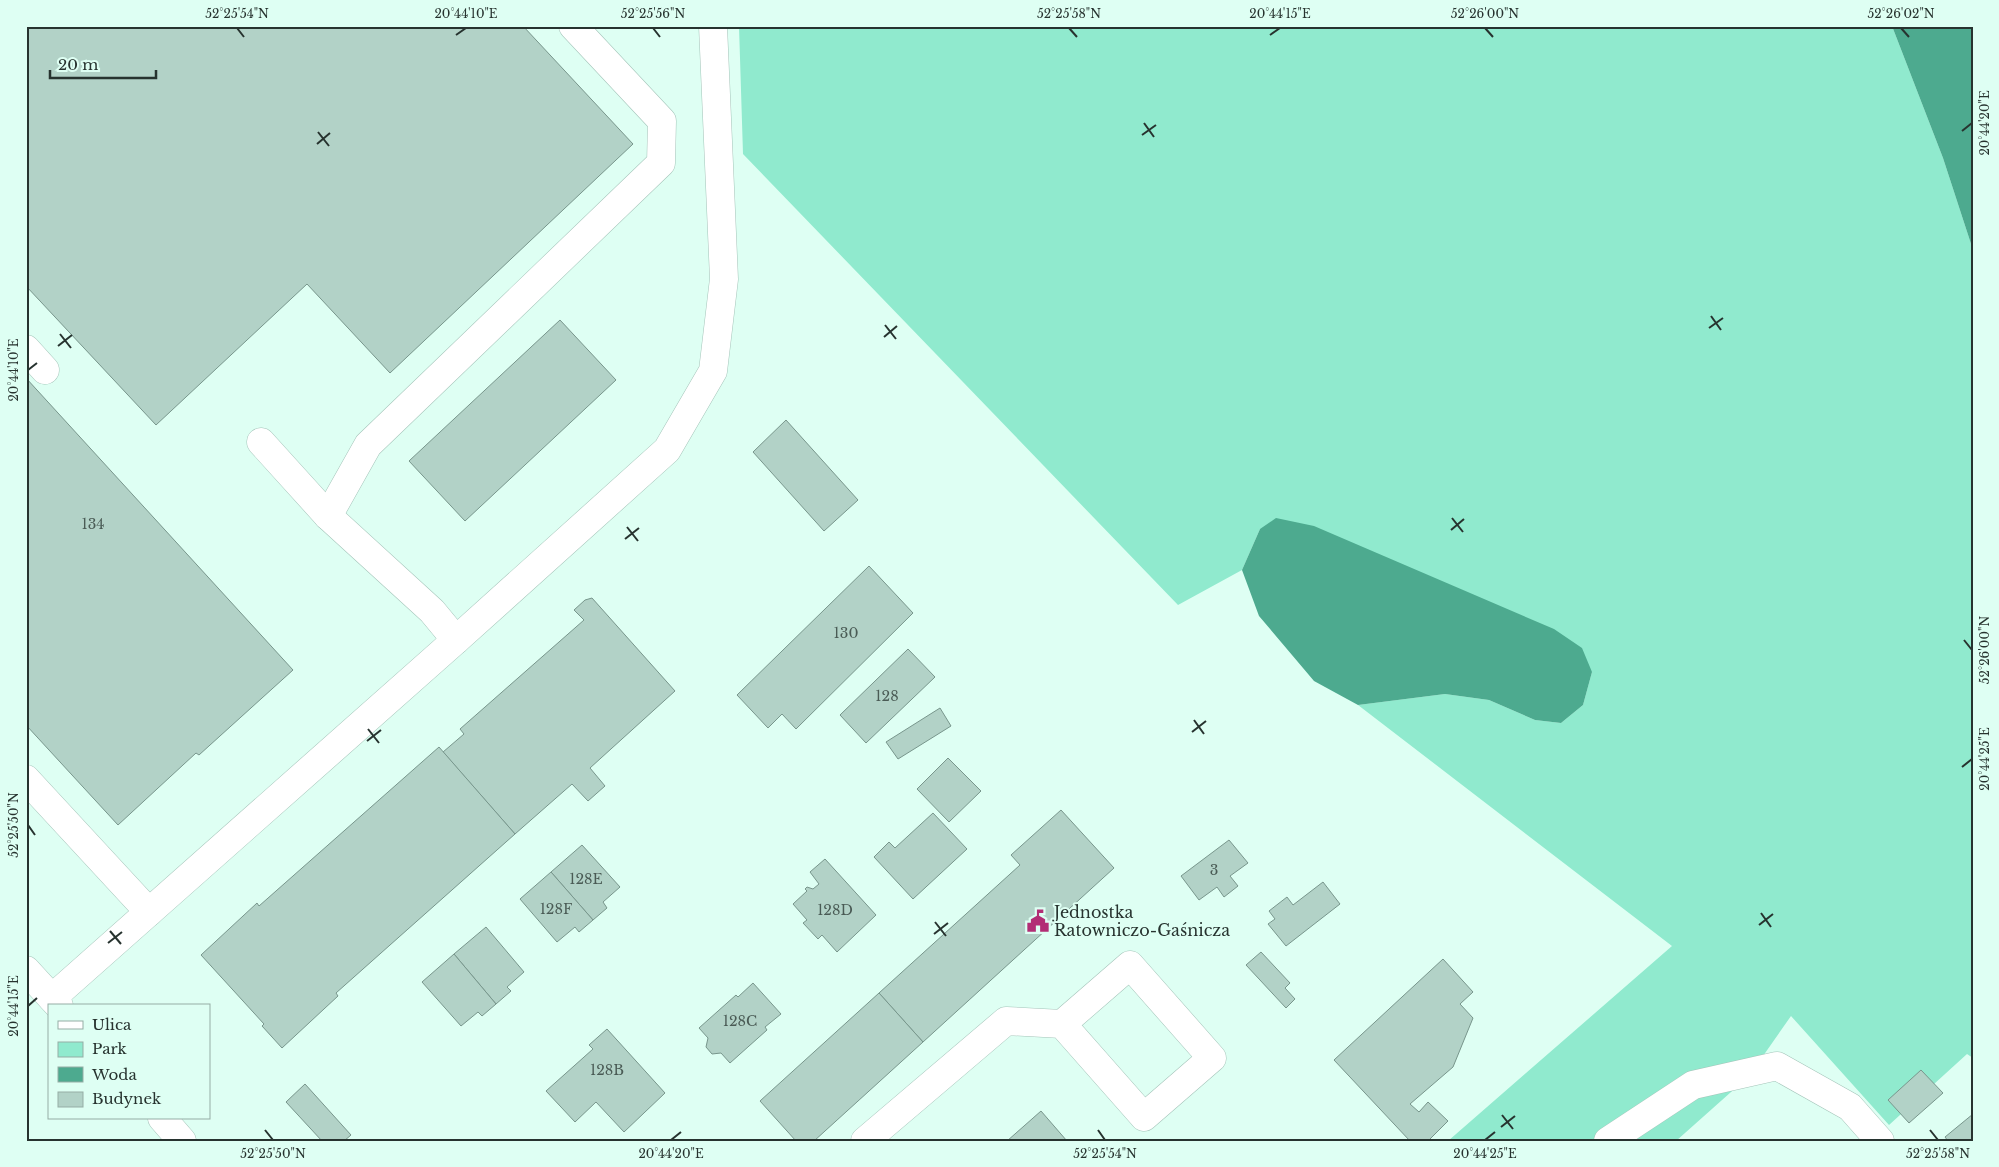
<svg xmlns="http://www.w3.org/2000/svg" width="1999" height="1167" font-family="'Libre Baskerville',serif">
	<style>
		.green { fill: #90eace }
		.water { fill: #4daa8f }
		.building { fill: #b2d2c7; stroke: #78968c }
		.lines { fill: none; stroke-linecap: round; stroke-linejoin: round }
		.minor-casing { stroke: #a4c4b9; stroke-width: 29 }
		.major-casing { stroke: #a4c4b9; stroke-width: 29 }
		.minor { stroke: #fff; stroke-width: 28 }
		.major { stroke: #fff; stroke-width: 28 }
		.ticks { fill: none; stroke: #27332f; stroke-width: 2 }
		.labels { text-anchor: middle; stroke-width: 4; stroke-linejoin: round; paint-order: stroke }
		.number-label { font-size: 14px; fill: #4a5b55 }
		.poi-label { font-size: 16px; fill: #27332f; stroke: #defff3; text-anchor: start }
		.neatline { fill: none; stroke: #27332f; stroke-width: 2 }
		.ticks-label { font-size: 12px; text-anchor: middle; fill: #27332f }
	</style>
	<rect width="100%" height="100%" fill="#defff3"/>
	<polygon class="green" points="739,26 1892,26 1943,158 1973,250 1973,1058 1967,1054 1889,1125 1791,1016 1749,1076 1676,1141 1448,1141 1672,946 1358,705 1445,694 1489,700 1535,720 1561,723 1583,705 1592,672 1260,529 1242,570 1178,605 743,154"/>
	<g class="water">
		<polygon points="1892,26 1973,26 1973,250 1943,158"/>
		<polygon points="1276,518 1314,526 1554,629 1582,648 1592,672 1583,705 1561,723 1535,720 1489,700 1445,694 1358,705 1314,681 1259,616 1242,570 1260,529"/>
	</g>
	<g class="building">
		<polygon points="26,26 523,26 633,144 390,373 307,284 156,425 26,286"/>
		<polygon points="560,320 616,380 465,521 409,461"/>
		<polygon points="26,378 293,670 199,755 196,753 118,825 26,725"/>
		<polygon points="786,420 858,500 824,531 753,452"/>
		<polygon points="869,566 913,613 796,729 782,714 768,728 737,695"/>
		<polygon points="592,598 675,691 590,768 605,786 588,801 572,784 515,834 443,752 464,734 460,729 584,620 574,610 585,600"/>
		<polygon points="908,649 935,677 866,743 840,715"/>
		<polygon points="940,708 951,726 898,759 886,742"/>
		<polygon points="439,747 515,834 336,993 338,996 282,1048 262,1026 264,1024 201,955 257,903 259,906"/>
		<polygon points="948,758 981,791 949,822 917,789"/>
		<polygon points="1061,810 1114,868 923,1042 879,993 1020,865 1011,855"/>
		<polygon points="933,813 967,849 913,899 874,857 889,842 895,848"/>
		<polygon points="1229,840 1248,863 1230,876 1238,886 1224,897 1217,887 1199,900 1181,876"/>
		<polygon points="582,845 620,887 603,902 607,908 593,920 551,872"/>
		<polygon points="825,859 876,915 837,952 822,935 818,939 803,923 807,920 793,904 807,891 805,889 807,887 813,889 819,884 810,872"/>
		<polygon points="551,872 593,920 579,932 575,927 557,942 520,899"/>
		<polygon points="1323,882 1340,904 1286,946 1268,924 1275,919 1269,911 1287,897 1293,905"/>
		<polygon points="486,927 524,972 507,987 511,991 496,1004 454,954"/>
		<polygon points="1261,952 1290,983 1285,988 1295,999 1286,1008 1246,965"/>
		<polygon points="454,954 496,1004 482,1016 478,1012 461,1026 422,982"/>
		<polygon points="1443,959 1473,992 1460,1004 1473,1018 1453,1067 1410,1104 1419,1112 1428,1102 1448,1121 1428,1141 1410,1141 1334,1060"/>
		<polygon points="753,983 781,1014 765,1027 767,1030 730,1063 721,1053 712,1054 706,1047 708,1038 699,1028 736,995 738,997"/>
		<polygon points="879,993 923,1042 814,1141 796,1141 760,1101"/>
		<polygon points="607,1029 665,1093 624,1132 596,1102 575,1122 546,1091 593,1049 589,1045"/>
		<polygon points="1921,1070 1943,1093 1909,1123 1888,1100"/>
		<polygon points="305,1084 351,1135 344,1141 322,1141 286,1102"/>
		<polygon points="1041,1111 1067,1141 1007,1141"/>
		<polygon points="1973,1114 1973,1141 1948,1141 1945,1137"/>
	</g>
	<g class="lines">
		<defs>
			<g id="minor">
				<polyline points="26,349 45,370"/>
				<polyline points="261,442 328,516 432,611 456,640"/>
				<polyline points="328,516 368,445 661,163 662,121 573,26"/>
				<polyline points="26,779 149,912"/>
				<polyline points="52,998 456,640 667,450 713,371 724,279 713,26"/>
				<polyline points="865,1141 1006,1021 1062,1024 1130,965 1212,1058 1144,1117 1062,1024"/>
				<polyline points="1608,1141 1693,1085 1777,1066 1850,1107 1880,1141"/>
			</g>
			<g id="major">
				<polyline points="26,970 59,1006"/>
				<polyline points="162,1118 182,1141"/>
			</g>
		</defs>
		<use href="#minor" class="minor-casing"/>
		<use href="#major" class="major-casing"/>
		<use href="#minor" class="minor"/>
		<use href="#major" class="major"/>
	</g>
	<path class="ticks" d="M237 28 244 37M653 28 660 37M1069 28 1077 37M1485 28 1493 37M1901 28 1909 37M456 35 466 28M1270 35 1280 28M1144 123 1154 137M1962 131 1972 123M318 132 329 146M1142 135 1156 125M317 144 330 133M1711 316 1721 330M885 325 896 339M1709 328 1723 318M60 334 71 348M884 337 897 326M58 346 72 335M28 370 37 363M1452 518 1463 532M627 527 638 541M1451 530 1464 519M625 539 639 528M1964 640 1972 650M1194 720 1204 734M368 729 379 743M1192 732 1206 721M367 741 381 730M1962 767 1972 759M28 825 35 835M1761 913 1771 927M935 922 946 936M1759 925 1773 914M110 931 121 944M934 934 948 923M108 943 122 932M28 1006 37 998M1502 1115 1513 1129M1501 1127 1515 1116M265 1130 273 1140M1098 1130 1105 1140M1930 1130 1938 1140M671 1140 681 1132M1485 1140 1495 1132"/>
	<defs>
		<symbol id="civic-bare" viewBox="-9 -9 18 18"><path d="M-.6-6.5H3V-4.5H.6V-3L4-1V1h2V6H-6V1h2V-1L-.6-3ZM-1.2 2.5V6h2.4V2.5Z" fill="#b22e75" stroke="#defff3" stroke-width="2.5" paint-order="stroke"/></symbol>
	</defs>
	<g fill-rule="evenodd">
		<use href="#civic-bare" x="1022" y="905" width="32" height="32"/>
	</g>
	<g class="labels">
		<g class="number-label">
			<text x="93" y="529">134</text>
			<text x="846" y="638">130</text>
			<text x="887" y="701">128</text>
			<text x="1214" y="875">3</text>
			<text x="586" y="884">128E</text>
			<text x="556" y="914">128F</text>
			<text x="835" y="915">128D</text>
			<text x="740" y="1026">128C</text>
			<text x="607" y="1075">128B</text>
		</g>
		<g class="poi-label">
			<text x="1054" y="918">Jednostka<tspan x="1054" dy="18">Ratowniczo-Gaśnicza</tspan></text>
		</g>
	</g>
	<rect width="1999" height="1167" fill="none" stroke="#defff3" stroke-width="55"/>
	<rect x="48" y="1004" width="162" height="115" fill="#defff3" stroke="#95ada5"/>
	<rect x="58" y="1021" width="25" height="8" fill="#ffffff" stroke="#95ada5"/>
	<text x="92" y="1030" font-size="15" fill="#27332f">Ulica</text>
	<rect x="58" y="1042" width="25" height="15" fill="#90eace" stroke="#95ada5"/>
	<text x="92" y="1054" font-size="15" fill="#27332f">Park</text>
	<rect x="58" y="1067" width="25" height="15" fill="#4daa8f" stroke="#95ada5"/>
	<text x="92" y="1080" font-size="15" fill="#27332f">Woda</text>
	<rect x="58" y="1092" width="25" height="15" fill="#b2d2c7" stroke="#95ada5"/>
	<text x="92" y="1104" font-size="15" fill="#27332f">Budynek</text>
	<path d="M50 70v8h106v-8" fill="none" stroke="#27332f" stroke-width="2.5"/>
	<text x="58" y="70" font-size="15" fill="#27332f" stroke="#defff3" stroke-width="4" paint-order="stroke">20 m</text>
	<rect x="28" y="28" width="1944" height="1112" class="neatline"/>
	<g class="ticks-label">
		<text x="237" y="18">52°25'54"N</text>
		<text x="466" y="18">20°44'10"E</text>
		<text x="653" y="18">52°25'56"N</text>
		<text x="1069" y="18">52°25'58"N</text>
		<text x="1280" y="18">20°44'15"E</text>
		<text x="1485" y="18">52°26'00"N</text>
		<text x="1901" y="18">52°26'02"N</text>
		<text transform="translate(1985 123) rotate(-90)" y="4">20°44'20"E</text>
		<text transform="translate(14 370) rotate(-90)" y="4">20°44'10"E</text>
		<text transform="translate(1985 650) rotate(-90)" y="4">52°26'00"N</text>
		<text transform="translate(1985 759) rotate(-90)" y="4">20°44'25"E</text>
		<text transform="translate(14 825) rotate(-90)" y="4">52°25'50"N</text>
		<text transform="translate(14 1006) rotate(-90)" y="4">20°44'15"E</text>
		<text x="273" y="1158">52°25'50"N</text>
		<text x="671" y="1158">20°44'20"E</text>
		<text x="1105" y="1158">52°25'54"N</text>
		<text x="1485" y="1158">20°44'25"E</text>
		<text x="1938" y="1158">52°25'58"N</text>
	</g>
</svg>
